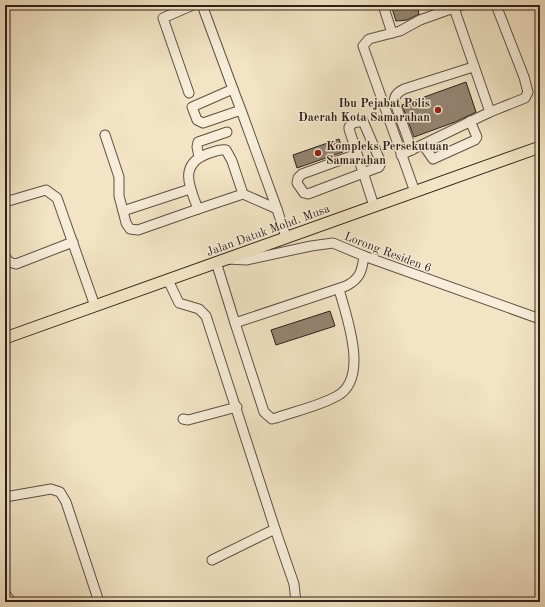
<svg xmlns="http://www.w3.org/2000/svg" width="545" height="607" font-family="'Old Standard TT',serif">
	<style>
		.building { fill: #948572; stroke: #2e1f19 }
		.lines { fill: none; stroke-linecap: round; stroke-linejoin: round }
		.minor-casing { stroke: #5f5044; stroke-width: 11 }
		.major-casing { stroke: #2e1f19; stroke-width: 13 }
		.minor { stroke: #f7edd9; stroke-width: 9 }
		.major { stroke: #f2e4c4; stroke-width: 11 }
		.poi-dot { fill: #8f2418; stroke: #f7edd9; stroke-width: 1.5 }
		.labels { text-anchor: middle; stroke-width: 3; stroke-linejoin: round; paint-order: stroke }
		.poi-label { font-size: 12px; font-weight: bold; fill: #2e1f19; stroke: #f7edd9; text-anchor: end }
		.street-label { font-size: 12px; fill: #2e1f19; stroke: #f7edd9 }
	</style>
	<rect width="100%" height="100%" fill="#f2e4c4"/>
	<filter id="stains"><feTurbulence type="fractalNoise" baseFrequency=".005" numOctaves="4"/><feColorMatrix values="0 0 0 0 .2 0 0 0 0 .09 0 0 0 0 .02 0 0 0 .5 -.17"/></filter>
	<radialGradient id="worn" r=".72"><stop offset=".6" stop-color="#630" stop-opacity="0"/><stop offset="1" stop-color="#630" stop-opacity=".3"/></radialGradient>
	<g class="building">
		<polygon points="391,5 417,5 419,14 407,20 396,21"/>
		<polygon points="466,82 476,112 455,122 414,137 402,105"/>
		<polygon points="339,139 343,152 297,168 293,155"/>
		<polygon points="330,311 335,326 276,345 271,330"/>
	</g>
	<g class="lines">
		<defs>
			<g id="minor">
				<polyline points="202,5 233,89"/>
				<polyline points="383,5 392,33"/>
				<polyline points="189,93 163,18 193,5"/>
				<polyline points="241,110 233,89 192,107 197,120 203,123 241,110 277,209"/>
				<polyline points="490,112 525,98 528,92 524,77 496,5"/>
				<polyline points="105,135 119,177 119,196 123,211"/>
				<polyline points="423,145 433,159 475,140 477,137 470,121"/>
				<path d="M412 150 395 103C393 96 398 92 404 89L473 67"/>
				<polyline points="357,154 302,174 298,178 297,183 304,193 308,194 379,167 381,163 363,121 353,123 349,127 349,129 374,206"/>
				<polyline points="401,155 490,112 454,8"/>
				<polyline points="199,157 197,147 198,142 227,132"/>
				<polyline points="190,189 123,211 126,223 130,229 138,230 198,209"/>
				<polyline points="415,192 363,46 369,39 400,31 420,20 462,5"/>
				<path d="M243 194 232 161 226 150C220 149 213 152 207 154 178 165 190 188 198 209L243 194 277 209 286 237"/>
				<polyline points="5,202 46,190 57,198 95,306"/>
				<polyline points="5,256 9,262 16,264 73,242"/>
				<polyline points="227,259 246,260 311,246 333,243 364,256 540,319"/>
				<path d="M216 262 235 323 346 286C360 279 362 271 364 256"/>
				<polyline points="168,280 179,303 199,309 206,316 275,529 294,584 296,602"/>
				<path d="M235 323 264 412 272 419 276 418C296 411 319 406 337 396 370 378 346 316 339 289"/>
				<polyline points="183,419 188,420 237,407"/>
				<polyline points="5,497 51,489 60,492 66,502 99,602"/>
				<polyline points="212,560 275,529"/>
				<polyline points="5,594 12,602"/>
			</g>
			<polyline id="major" points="5,338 540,147"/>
		</defs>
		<use href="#minor" class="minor-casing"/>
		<use href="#major" class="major-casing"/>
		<use href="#minor" class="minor"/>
		<use href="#major" class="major"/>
	</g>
	<g class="poi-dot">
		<circle cx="438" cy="110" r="4"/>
		<circle cx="318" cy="153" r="4"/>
	</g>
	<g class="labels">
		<g class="poi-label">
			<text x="430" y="107">Ibu Pejabat Polis<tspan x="430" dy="14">Daerah Kota Samarahan</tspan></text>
			<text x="326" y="150" text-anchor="start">Kompleks Persekutuan<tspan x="326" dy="14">Samarahan</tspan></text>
		</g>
		<g class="street-label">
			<text transform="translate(268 230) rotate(-20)" y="4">Jalan Datuk Mohd. Musa</text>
			<text transform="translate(388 252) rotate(21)" y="4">Lorong Residen 6</text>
		</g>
	</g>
	<rect width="545" height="607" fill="none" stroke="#f2e4c4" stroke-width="20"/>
	<rect x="6" y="6" width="533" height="595" fill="none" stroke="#2e1f19" stroke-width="2"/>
	<rect x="10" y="10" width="525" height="587" fill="none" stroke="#2e1f19"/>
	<rect width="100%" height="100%" filter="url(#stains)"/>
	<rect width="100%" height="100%" fill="url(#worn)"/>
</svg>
